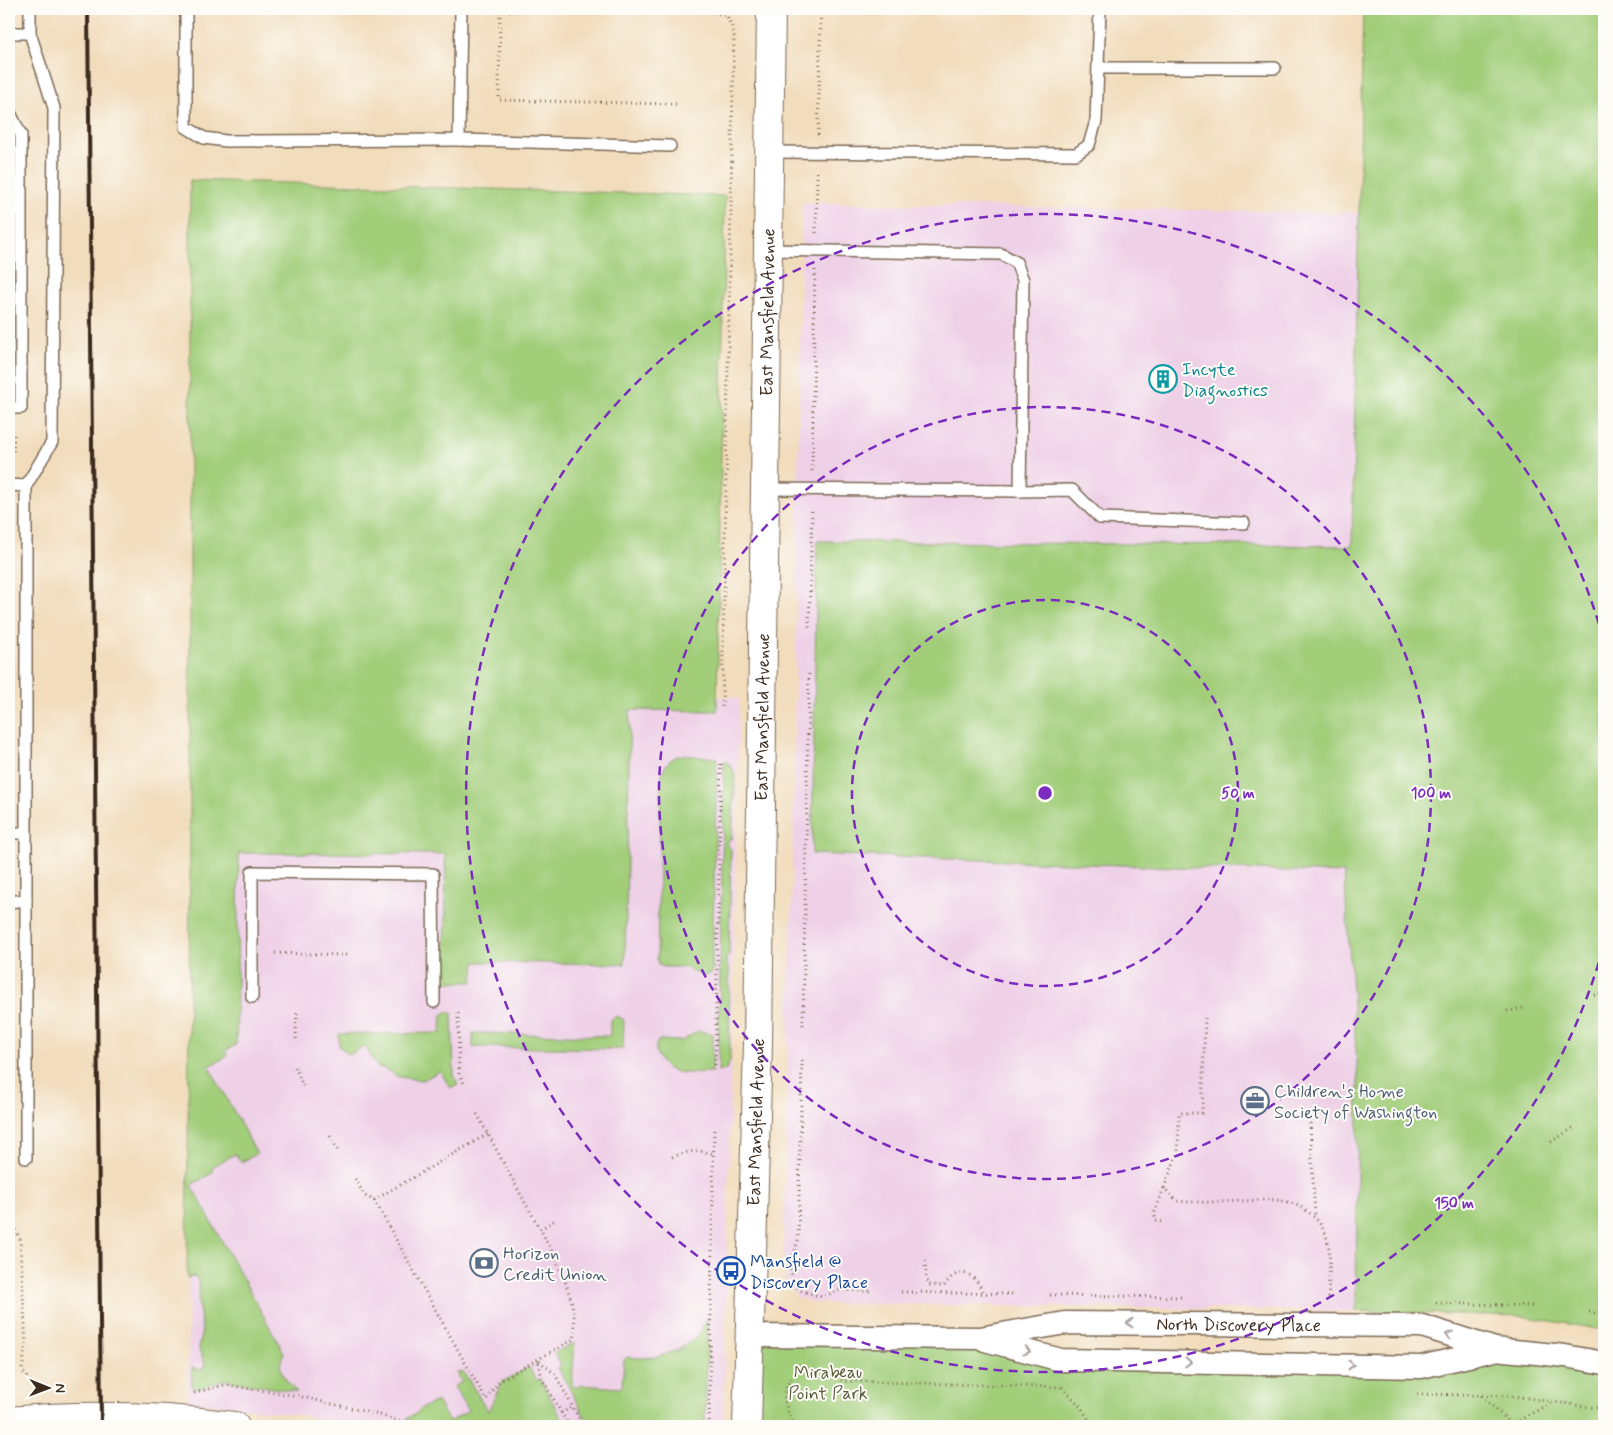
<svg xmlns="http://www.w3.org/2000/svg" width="1613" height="1435" font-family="Mynerve,sans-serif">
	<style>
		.built { fill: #eed0e7 }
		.green { fill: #a2ce7a; stroke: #6e7c4c }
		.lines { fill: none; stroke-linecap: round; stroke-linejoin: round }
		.lane-casing { stroke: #7b6855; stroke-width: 14 }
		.street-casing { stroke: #7b6855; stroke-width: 25 }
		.secondary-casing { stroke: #7b6855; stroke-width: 30 }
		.path { stroke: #7b6855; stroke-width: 3; stroke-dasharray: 1 4; stroke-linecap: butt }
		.lane { stroke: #fff; stroke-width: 11 }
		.street { stroke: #fff; stroke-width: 22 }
		.secondary { stroke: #fff; stroke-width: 28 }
		.rail { stroke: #3b2a1e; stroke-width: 4 }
		.oneway { stroke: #a79f9a }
		.ring { fill: none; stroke: #7b2cbf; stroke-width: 2.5; stroke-dasharray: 9 6 }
		.labels { text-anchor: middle; stroke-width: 4; stroke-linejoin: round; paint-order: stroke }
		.street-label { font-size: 18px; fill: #3b2a1e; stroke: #fdfcf7 }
		.culture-label { font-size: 18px; fill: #0d838f; stroke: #fdfcf7; text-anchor: start }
		.service-label { font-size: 18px; fill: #4e5e75; stroke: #fdfcf7; text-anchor: start }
		.transit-label { font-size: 18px; fill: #164399; stroke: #fdfcf7; text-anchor: start }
		.park-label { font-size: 18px; fill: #5a5b3a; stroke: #fdfcf7 }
		.centre { fill: #7b2cbf; stroke: #fdfcf7; stroke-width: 2.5 }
		.ring-label { font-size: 15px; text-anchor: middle; font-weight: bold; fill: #7b2cbf; stroke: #fdfcf7; stroke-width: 4; stroke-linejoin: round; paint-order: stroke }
	</style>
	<rect width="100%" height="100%" fill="#fdfcf7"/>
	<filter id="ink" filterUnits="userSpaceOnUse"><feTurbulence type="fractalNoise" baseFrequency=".02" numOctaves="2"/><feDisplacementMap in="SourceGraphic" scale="10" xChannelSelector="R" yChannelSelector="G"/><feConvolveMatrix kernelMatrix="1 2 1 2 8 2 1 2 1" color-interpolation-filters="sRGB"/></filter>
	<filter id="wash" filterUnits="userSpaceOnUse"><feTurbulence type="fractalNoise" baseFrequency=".0096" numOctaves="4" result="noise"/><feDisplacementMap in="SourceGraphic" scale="20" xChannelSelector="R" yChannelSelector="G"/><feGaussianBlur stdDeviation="1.12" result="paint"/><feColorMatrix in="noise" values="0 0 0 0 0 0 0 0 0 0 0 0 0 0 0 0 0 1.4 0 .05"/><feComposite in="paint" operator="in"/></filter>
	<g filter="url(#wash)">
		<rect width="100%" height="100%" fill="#f1dcbb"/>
		<g class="built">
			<polygon points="802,203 1360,213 1345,873 1358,1078 1356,1311 815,1303 797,1297 787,1283 783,1267 793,845"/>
			<polygon points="569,693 739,698 723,1426 354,1426 299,1415 188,1401 190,876 239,853 446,854"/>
		</g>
		<g class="green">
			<polygon points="1363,9 1604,9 1604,1330 1521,1316 1356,1311 1358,1078 1344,873 812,854 817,541 1352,546"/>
			<path d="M190 180 725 196 717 711 630 710 625 964 475 962 473 982H443L446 922 445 854 239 853 236 1045 226 1050 227 1055 225 1058 209 1066 257 1154 241 1162 235 1154 212 1167V1173L209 1175 191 1185 284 1353C275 1369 285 1380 297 1392L224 1380 198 1389 192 1388V1367L199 1370 203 1369 205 1364 199 1349 202 1329 199 1308 198 1279 194 1276 187 1278 190 876Z"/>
			<path d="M683 755 717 758 712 973 706 976 700 975 685 967H664L659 965 657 960 661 779C663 766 669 757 683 755Z"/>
			<path d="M724 761C732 765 735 771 735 780L732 839 728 841V846L731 849 729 956 726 959V964L729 967 730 1062 726 1069 718 1071Z"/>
			<polygon points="445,1012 452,1013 454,1075 458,1085 452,1088 449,1086 440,1071 423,1080 399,1077 383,1068 377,1067 365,1046 349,1055 339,1046 339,1034 441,1033 442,1015"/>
			<polygon points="616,1016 623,1019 624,1022 623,1049 473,1047 473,1033 610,1036 610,1020"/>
			<path d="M698 1031 713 1034 712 1072C690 1072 668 1079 657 1055 655 1049 655 1045 659 1040L682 1041Z"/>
			<polygon points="708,1317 705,1426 590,1426 558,1368 561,1365 554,1353 575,1343 572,1384 575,1388 582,1385 620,1388 622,1386 624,1360 627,1357 640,1358 658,1357 680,1349 698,1336"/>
			<polygon points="750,1336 980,1338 1061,1360 1421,1367 1495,1349 1604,1363 1604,1426 747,1426"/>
			<polygon points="529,1367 536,1380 540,1379 566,1426 426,1426 406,1419 417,1413 422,1408 437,1401 449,1422 468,1411 454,1386 462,1382 457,1373 463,1371 488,1411 502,1382"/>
		</g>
	</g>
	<g filter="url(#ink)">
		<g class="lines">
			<defs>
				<g id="lane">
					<polyline points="186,9 186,127 204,138 226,141 459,140 461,9"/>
					<polyline points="9,33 30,33"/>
					<polyline points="1098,68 1275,68"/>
					<polyline points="9,111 21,135 21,408 9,408"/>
					<polyline points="459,140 670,146"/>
					<polyline points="769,152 1076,154 1089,145 1096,121 1100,9"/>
					<polyline points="9,485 26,486"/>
					<polyline points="764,489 1020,491 1023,280 1016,262 1001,254 768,250"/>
					<polyline points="1020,491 1072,490 1100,518 1244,523"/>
					<polyline points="9,833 26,833"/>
					<polyline points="9,902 26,900 26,486 52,442 54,108 30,33 30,9"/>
					<polyline points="252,997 252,872 433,874 434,1002"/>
					<polyline points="26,1158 26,900"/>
				</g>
				<g id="street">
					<path id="s1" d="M750 1336 980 1338 1065 1323 1422 1326 1495 1349 1565 1356 1604 1363"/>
					<polyline points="985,1340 1061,1360 1421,1367 1494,1350"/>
				</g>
				<g id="secondary">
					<path d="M9 1421C83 1414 161 1416 235 1426"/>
					<path id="s2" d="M747 1426 758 1045 771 9"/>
				</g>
			</defs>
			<use href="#lane" class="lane-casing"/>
			<use href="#street" class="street-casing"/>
			<use href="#secondary" class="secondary-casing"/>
			<g class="path">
				<polyline points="676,104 499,100 500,11 710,11 727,16 734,32 722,709"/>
				<polyline points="818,135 821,9"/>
				<polyline points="816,233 817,171"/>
				<polyline points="9,435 14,435 13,454"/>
				<polyline points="812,471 815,270"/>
				<polyline points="809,627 812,508"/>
				<polyline points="275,953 347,955"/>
				<polyline points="1594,995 1604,993"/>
				<polyline points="1507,1011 1524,1008"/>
				<polyline points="458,1013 459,1074 464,1083"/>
				<polyline points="803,1025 809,670"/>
				<polyline points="296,1039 297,1012"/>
				<polyline points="802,1060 798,1240 790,1269 795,1283 799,1290 822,1297 840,1290 873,1291"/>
				<polyline points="295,1067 303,1086"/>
				<polyline points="715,1070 721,760"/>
				<polyline points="1310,1123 1315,1217"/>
				<polyline points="330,1136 339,1153"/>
				<polyline points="1551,1142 1573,1128"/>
				<path d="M672 1157C687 1151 698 1149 714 1154"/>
				<path d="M355 1179 365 1196 374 1200 486 1400 499 1381 574 1339C581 1294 543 1235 522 1197 507 1169 491 1140 476 1112"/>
				<polyline points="1164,1188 1178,1152 1179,1113 1202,1113 1205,1018"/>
				<polyline points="374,1200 488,1134"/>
				<polyline points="9,1216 20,1239 26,1344 22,1370 32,1385 46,1390"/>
				<path d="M1162 1222 1156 1221 1154 1214 1164 1188 1177 1201C1198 1203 1220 1202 1242 1201 1253 1201 1265 1199 1276 1200 1301 1202 1323 1218 1328 1243 1332 1261 1327 1281 1329 1300"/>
				<polyline points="540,1229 557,1219"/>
				<path d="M925 1261 926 1277 929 1285 944 1286C947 1283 949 1279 952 1277 967 1266 979 1282 984 1294"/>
				<polyline points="901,1292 1014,1294"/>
				<polyline points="1050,1295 1181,1297"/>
				<polyline points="1436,1303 1535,1306"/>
				<polyline points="1589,1312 1604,1315"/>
				<polyline points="1062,1387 1081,1407 1093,1426"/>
				<polyline points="194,1393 225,1385 298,1396 380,1415 414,1426"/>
				<polyline points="1417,1394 1513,1396 1604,1409"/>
				<polyline points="1481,1396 1512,1424"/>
				<polyline points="561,1413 573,1407"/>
				<polyline points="569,1426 542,1379 538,1360 555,1374 583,1426"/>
				<polyline points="709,1426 714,1126"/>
				<path d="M794 1426C787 1408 776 1391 795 1376 800 1372 806 1368 813 1369 823 1370 834 1377 843 1381L1061 1387"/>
				<polyline points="1512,1426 1512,1424 1553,1402"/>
			</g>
			<use href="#lane" class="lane"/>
			<use href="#street" class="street"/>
			<use href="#secondary" class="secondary"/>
			<polyline class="rail" points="88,9 101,1426"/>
		</g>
		<defs><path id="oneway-chevron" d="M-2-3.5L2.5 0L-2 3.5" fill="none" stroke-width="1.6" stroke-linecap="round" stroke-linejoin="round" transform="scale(1.25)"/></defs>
		<g class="oneway">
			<use href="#oneway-chevron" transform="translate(1130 1323) rotate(-179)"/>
			<use href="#oneway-chevron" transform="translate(1449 1335) rotate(-163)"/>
			<use href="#oneway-chevron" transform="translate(1027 1351) rotate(15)"/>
			<use href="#oneway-chevron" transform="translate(1188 1362) rotate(1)"/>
			<use href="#oneway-chevron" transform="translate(1351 1365) rotate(1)"/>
		</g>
	</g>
	<g class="ring">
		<circle cx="1045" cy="793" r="193"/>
		<circle cx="1045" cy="793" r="386"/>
		<path d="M1603 948A579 579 0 1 1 1603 638"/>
	</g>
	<defs>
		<symbol id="building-ring" viewBox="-11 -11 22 22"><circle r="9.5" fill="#fdfcf7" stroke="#0f9aa8" stroke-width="1.5"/><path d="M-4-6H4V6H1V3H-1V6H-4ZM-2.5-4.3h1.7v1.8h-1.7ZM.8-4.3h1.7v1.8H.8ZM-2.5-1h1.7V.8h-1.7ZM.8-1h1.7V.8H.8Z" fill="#0f9aa8"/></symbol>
		<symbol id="office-ring" viewBox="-11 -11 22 22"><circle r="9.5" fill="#fdfcf7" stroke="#5c6f8a" stroke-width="1.5"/><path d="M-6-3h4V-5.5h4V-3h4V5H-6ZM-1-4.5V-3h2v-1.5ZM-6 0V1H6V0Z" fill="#5c6f8a"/></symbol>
		<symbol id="bank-ring" viewBox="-11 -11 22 22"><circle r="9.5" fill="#fdfcf7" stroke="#5c6f8a" stroke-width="1.5"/><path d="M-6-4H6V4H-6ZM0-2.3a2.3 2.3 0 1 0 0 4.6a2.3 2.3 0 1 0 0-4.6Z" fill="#5c6f8a"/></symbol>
		<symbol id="bus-ring" viewBox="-11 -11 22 22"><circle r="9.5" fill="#fdfcf7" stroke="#1a4fb4" stroke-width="1.5"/><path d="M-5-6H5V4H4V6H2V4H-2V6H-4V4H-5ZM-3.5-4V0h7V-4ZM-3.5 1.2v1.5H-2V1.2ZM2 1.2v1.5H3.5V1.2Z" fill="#1a4fb4"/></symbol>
	</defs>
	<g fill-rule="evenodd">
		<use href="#building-ring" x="1147" y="363" width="32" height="32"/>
		<use href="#office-ring" x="1239" y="1085" width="32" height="32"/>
		<use href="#bank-ring" x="468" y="1247" width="32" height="32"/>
		<use href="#bus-ring" x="715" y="1255" width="32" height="32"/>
	</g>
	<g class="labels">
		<g class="street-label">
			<text dy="6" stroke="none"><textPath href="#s2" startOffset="1114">East Mansfield Avenue</textPath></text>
			<text dy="6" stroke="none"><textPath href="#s2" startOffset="709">East Mansfield Avenue</textPath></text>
			<text dy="6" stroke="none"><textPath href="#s2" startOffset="304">East Mansfield Avenue</textPath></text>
			<text dy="6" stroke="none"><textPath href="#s1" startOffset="490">North Discovery Place</textPath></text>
		</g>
		<g class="culture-label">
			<text x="1182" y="375">Incyte<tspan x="1182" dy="21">Diagnostics</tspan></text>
		</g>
		<g class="service-label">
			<text x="1274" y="1097">Children's Home<tspan x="1274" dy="21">Society of Washington</tspan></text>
			<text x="503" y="1259">Horizon<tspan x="503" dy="21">Credit Union</tspan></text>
		</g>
		<g class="transit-label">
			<text x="750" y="1267">Mansfield @<tspan x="750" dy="21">Discovery Place</tspan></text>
		</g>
		<g class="park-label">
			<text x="828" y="1378">Mirabeau<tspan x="828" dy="21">Point Park</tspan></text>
		</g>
	</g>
	<circle cx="1045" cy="793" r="8" class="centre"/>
	<g class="ring-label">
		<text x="1238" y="798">50 m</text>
		<text x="1431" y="798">100 m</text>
		<text x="1454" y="1208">150 m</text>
	</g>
	<rect width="1613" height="1435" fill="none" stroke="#fdfcf7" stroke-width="30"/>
	<g transform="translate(48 1388) rotate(91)" stroke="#fdfcf7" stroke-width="4" paint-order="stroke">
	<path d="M0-4L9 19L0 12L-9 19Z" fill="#3b2a1e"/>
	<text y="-8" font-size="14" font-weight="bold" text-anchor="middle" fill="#3b2a1e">N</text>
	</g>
</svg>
